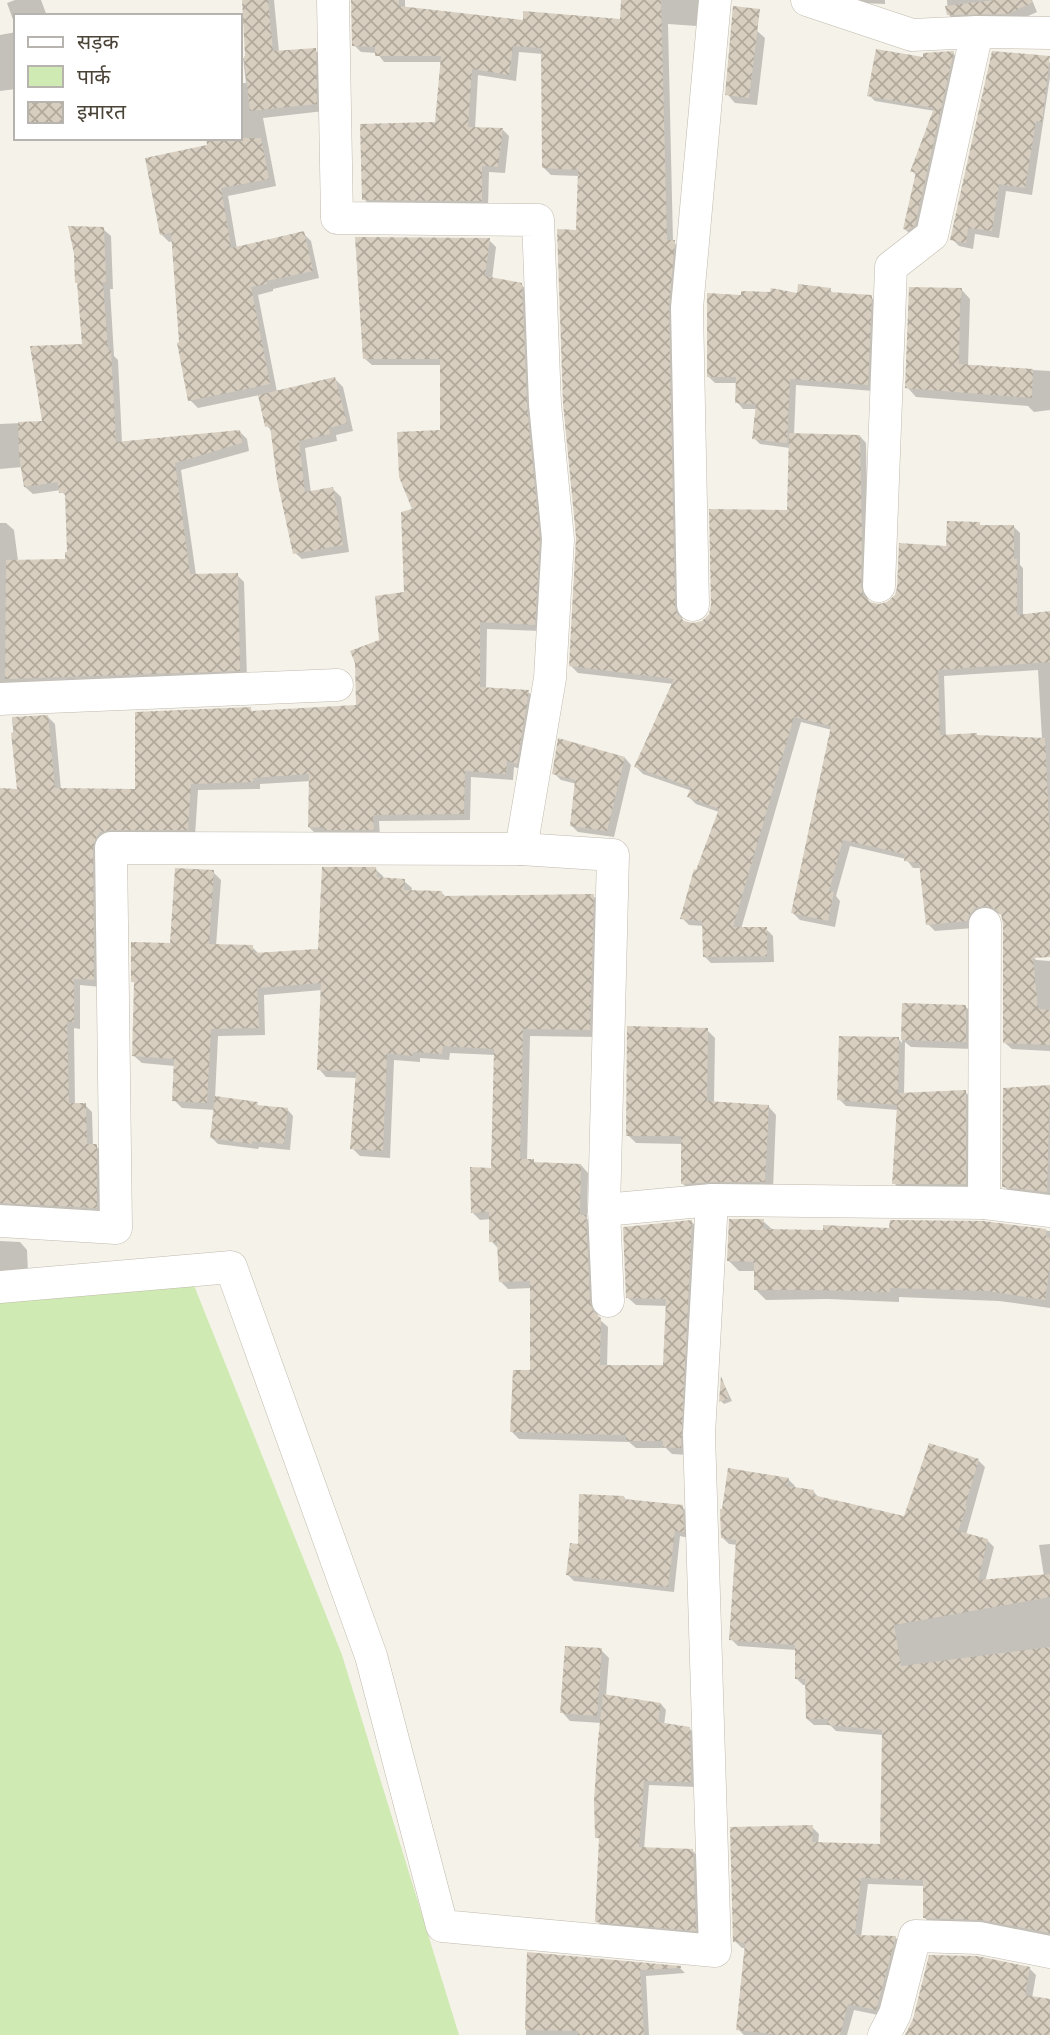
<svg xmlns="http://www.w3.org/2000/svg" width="1050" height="2035" font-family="Arial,'Noto Sans Devanagari',sans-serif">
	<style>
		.green { fill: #cfeab2 }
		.shadow { fill: #0003; fill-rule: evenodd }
		.building { fill: url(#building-cross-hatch) }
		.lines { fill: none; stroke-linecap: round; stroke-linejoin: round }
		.street-casing { stroke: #c1baac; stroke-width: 33 }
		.street { stroke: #fff; stroke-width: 32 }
	</style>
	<defs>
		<pattern id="building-cross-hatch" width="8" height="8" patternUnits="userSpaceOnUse" patternTransform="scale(1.75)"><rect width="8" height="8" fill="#d7cebf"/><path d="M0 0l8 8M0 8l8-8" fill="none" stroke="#b0a99c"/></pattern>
	</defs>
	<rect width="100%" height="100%" fill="#f5f2ea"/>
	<polygon class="green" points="193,1283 342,1655 459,2035 0,2035 0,1296"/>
	<g class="shadow">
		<polygon points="15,0 41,0 47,16 16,16 16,28 7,3"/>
		<polygon points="244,0 274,0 279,52 315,50 323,58 324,111 263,118 276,186 228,196 237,249 303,233 311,241 319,278 273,289 273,291 258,295 277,392 335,379 343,387 353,431 336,435 337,441 305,448 311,493 333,489 341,497 349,552 302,559 294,552 273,432 267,426 260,395 198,408 190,400 181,344 173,241 169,242 161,234 240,138 240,83 246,83 243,58 247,58"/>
		<path d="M353 0H405V9L524 22 622 21V0H700L697 26 668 24 673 242 681 249V614L683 622 693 625 703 623 789 512 790 448 760 444 754 438 757 409H743L737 402V383H715L709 377 743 297 798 295 830 290 834 294 871 297 877 303 874 391 796 385 794 435 860 436 866 443 868 548 867 593 869 604 879 606 888 604 948 548 982 527 1013 526 1020 533V565L1023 568V616L1050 613V904L1032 956 1036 960 1050 961V1051L1012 1049 1005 1043V924L1003 915 994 912 974 928 935 931 928 924 922 868H913L906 859 850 846 836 896 840 901 835 927 800 920 793 913 832 730 801 722 741 929H766L773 936 774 962 711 963 704 956V926L689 925 682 918 719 812 696 804 689 797 692 791 643 774 636 767 674 684 578 673 571 666 578 537 577 231 579 176 551 175 544 168 543 54 519 52 516 81 478 75 475 129H502L509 136 505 173 489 172 488 207 371 206 364 199 436 124 442 62H384L377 53 361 52 354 45ZM1038 670 1042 739 979 737 976 734 946 737 944 676Z"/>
		<polygon points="852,0 885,0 885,4 862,3"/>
		<polygon points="947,0 1032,0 1037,12 1015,22 956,22 948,14"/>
		<polygon points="756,30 765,38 757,105 735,103 727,94"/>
		<polygon points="16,32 16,89 0,91 0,35"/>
		<polygon points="953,53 958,59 920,230 910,234 905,229 917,176 912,171 935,111 875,101 869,95 924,59"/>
		<polygon points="1045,57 1050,63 1050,77 1032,195 1006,191 999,238 975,234 973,249 959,246 952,239"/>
		<polygon points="103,229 111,236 113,289 110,289 114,356 118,360 122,443 239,431 247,439 249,451 181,470 196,575 237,575 244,582 247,678 0,690 0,523 6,523 14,530 18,561 67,560 68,553 67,498 61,490 33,494 25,487 22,467 0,469 0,424 44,422 84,345 79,285 77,283"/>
		<polygon points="489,240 496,247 492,279 521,284 528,292 546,548 541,631 487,629 486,689 528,692 536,699 524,770 514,767 513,780 471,777 470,820 379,821 380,837 316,834 309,827 311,781 260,784 260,789 198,790 195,836 119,836 101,987 80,985 80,1029 74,1028 75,1105 85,1105 92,1112 93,1146 96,1146 103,1153 104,1215 0,1211 0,790 19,791 12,719 48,717 55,724 61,790 137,791 250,709 254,713 358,707 381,641 406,594 414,510 441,432 442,365 372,365 364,358"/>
		<polygon points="961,289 970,299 968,366 1050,371 1050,410 1034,412 1028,406 916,397 907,387"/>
		<polygon points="625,758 631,765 614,837 578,832 571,825 577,784 561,780 554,773"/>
		<polygon points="375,869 383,876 383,879 404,881 412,888 411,892 442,893 447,898 593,896 601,903 597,1037 530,1036 527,1161 536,1164 581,1165 588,1173 587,1219 593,1224 597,1311 599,1319 608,1327 607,1367 665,1367 668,1306 636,1305 628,1298 692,1222 699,1230 688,1455 672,1454 666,1448 636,1448 629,1442 519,1439 512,1432 531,1372 532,1288 508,1289 500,1281 499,1249 491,1241 491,1219 480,1220 472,1212 492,1169 496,1055 450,1053 449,1060 420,1058 420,1062 394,1060 390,1158 360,1156 352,1148 357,1078 326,1077 319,1069 322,990 264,995 265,1035 218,1036 215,1098 257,1104 260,1107 287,1109 293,1116 290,1150 259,1147 258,1149 218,1144 212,1138 216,1110 182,1108 174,1100 175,1066 142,1063 134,1056 136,984 133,981 172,945 213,872 221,880 216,946 252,947 259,954 320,951"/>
		<polygon points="903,1005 966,1007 974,1015 974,1049 911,1047 905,1042 904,1095 965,1092 972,1098 972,1191 901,1190 894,1183 898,1110 846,1106 839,1099 898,1038 902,1043"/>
		<polygon points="707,1030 715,1038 714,1103 768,1106 776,1115 773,1190 691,1192 683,1184 683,1144 636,1143 628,1135"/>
		<polygon points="1050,1087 1050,1198 1011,1193 1004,1186 1005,1090"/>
		<polygon points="763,1221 774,1231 891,1229 983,1223 1050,1231 1050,1308 999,1301 899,1297 899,1302 828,1299 766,1300 756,1290 756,1271 739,1271 729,1261"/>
		<polygon points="0,1241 20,1242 27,1250 28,1273 0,1278"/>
		<polygon points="722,1380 732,1401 724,1404 721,1401"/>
		<polygon points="978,1460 985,1467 966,1535 987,1540 994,1547 985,1582 1044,1576 1039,1545 1050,1544 1050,1938 931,1924 924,1917 925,1886 868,1884 861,1937 895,1937 902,1944 883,2016 854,2010 847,2035 744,2035 738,2029 746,1948 742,1948 735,1941 812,1827 819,1834 818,1844 882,1846 884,1735 836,1731 830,1725 814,1725 807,1719 807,1685 803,1685 796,1678 797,1650 738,1646 731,1639 738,1545 729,1544 722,1537 788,1479 795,1486 794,1489 813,1491 820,1499 905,1519"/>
		<polygon points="624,1497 627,1501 682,1507 688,1513 689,1538 680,1536 674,1592 574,1581 568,1575 580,1546"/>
		<polygon points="601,1650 609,1658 606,1696 661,1704 666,1710 664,1725 689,1728 695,1734 696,1787 649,1785 644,1849 693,1851 698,1857 701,1936 603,1927 597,1921 601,1841 597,1837 602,1723 570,1721 562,1712"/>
		<polygon points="529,1954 680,1968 685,1973 646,1976 649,2035 526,2035"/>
		<polygon points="1029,1968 1036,1975 1032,1998 1050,2000 1050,2035 907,2035"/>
	</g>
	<g class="building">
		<polygon points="242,0 268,0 273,51 316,48 317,104 250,111 244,56 245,56"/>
		<polygon points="351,0 399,0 399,6 523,20 523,11 620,19 621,0 661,0 667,240 675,240 669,308 675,605 677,614 684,621 693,623 702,621 709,614 711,605 709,509 787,510 789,433 860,435 862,541 861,585 863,595 870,602 879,604 887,602 895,595 897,587 899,543 946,546 947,521 980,522 980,525 1014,525 1014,559 1017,559 1017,615 1050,611 1050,662 938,670 940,735 977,733 977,735 1045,738 1050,843 1050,957 1033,958 1038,1009 1050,1010 1050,1045 1003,1043 1003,924 1001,914 994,908 984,906 975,908 970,914 967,921 926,925 919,863 904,861 905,854 843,840 829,891 834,892 828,921 791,913 831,726 794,717 733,927 767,927 767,956 703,957 702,921 680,919 694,869 696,870 719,809 687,797 691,787 634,767 674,679 569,666 576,537 563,403 557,229 576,230 578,170 542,168 541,48 513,46 509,75 472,69 468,127 503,128 498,167 482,166 482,201 362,200 360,124 435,122 441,56 375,56 375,47 352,46"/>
		<polygon points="996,0 1031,0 1032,3 1007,14 947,15 945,6"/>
		<polygon points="733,6 760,9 749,98 725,95"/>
		<polygon points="876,49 923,57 923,53 954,51 915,225 908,230 903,229 916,172 910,172 934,108 867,96"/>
		<polygon points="992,51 1050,56 1042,122 1036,121 1025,188 999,184 992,231 968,228 966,243 950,240"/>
		<polygon points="206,138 261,138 269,179 221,188 231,248 304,231 313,271 266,281 267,284 251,287 270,384 188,401 177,343 179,342 171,233 160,235 145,158 207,145"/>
		<polygon points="68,226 104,227 106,282 103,282 108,351 111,350 116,442 240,430 242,443 175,463 190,574 238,573 240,671 5,679 6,560 65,559 65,552 67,552 65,493 59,493 58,482 24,487 19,456 18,422 42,421 30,346 82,344 77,283 75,283 74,254"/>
		<polygon points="355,237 490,238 485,276 522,283 527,406 540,539 535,625 480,622 480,687 529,690 517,764 507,761 506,774 465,771 464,814 373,815 374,830 324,830 325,828 308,827 309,774 253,778 254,782 191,784 188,830 111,830 100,832 95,840 93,848 94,980 74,979 74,1022 67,1022 69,1103 86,1103 87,1144 97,1144 97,1208 0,1203 0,788 17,789 11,733 14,732 12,717 48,715 55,788 135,789 135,712 251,707 251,711 356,705 355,663 350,651 379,640 375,596 404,592 401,512 412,509 399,477 397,432 440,430 440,359 363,359"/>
		<polygon points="798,284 831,288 830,292 872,295 868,385 790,379 787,443 752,439 756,404 735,403 736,377 707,377 707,293 741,295 741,291 770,292 771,288 797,293"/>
		<polygon points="909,287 962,288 960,306 959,364 1033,369 1032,398 905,388"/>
		<polygon points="335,377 347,423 329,428 330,434 299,441 305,492 333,487 343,545 293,554 277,480 270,426 265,427 258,395"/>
		<polygon points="558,738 625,757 607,831 570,826 575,780 552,774"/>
		<polygon points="322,867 376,867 377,877 405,879 404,890 442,891 442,896 594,894 590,1030 523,1029 520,1159 534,1159 534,1162 581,1164 580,1215 586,1215 590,1302 593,1311 601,1318 600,1365 663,1365 666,1299 626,1298 623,1227 692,1220 681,1448 663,1447 663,1441 626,1441 626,1435 510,1432 513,1370 530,1370 530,1281 499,1282 497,1242 489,1242 489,1212 471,1213 470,1167 491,1168 494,1049 443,1046 442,1054 413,1052 412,1056 387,1053 383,1151 350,1149 356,1072 317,1070 321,983 257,988 259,1028 211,1029 207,1103 172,1101 174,1059 132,1056 134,982 131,982 131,942 170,943 175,868 214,870 209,944 253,945 253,953 318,949"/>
		<polygon points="902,1003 966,1005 966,1042 901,1040"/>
		<polygon points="627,1026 708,1028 707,1101 769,1105 765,1182 712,1182 681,1184 681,1136 626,1136"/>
		<polygon points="839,1036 899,1037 898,1093 966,1090 966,1184 892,1184 897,1105 837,1100"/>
		<polygon points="1050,1085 1047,1192 1002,1187 1003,1088"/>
		<polygon points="215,1096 258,1102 257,1105 288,1108 284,1144 252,1141 252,1144 210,1138"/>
		<polygon points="729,1219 764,1219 763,1229 823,1230 823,1225 889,1228 890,1220 983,1221 1046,1229 1046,1237 1050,1238 1050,1264 1045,1300 988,1291 890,1288 890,1292 817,1290 754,1290 754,1262 727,1261"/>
		<polygon points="721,1376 729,1398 719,1402"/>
		<polygon points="929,1443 979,1459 965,1506 967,1506 958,1531 988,1539 978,1580 1050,1574 1050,1597 894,1625 901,1666 1050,1647 1050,1933 982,1920 923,1918 923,1880 861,1878 855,1935 896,1936 876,2010 848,2004 840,2035 781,2035 736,2030 745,1943 733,1942 730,1827 813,1825 812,1842 880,1844 882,1730 827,1725 828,1719 806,1719 805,1679 795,1679 795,1645 729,1640 736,1540 721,1538 720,1509 722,1509 728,1468 789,1478 787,1486 814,1490 813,1495 904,1516"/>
		<polygon points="579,1494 624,1496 624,1499 683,1505 684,1532 675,1531 668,1587 566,1575 570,1543 578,1544"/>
		<polygon points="565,1646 602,1648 597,1716 560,1713"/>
		<polygon points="603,1694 661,1703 658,1722 690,1727 691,1782 644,1781 639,1847 693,1849 696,1931 595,1922 599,1838 595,1838 594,1801 598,1740"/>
		<polygon points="527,1952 681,1966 681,1968 640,1970 644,2035 578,2035 578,2031 525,2030"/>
		<polygon points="929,1955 977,1956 1030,1967 1025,1995 1050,1999 1050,2035 905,2035 913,2019"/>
	</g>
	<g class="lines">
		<defs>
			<g id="street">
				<polyline points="333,0 337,218 538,220 545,404 558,539 550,678 521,849"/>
				<polyline points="807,0 912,35 977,32 1050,33"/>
				<polyline points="879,586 891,267 932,235 977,32"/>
				<polyline points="693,605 687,308 715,0"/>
				<polyline points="0,699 337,685"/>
				<polyline points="984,1203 985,924"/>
				<polyline points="604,1210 712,1200 984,1203 1050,1211"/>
				<polyline points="0,1221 116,1228 111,848 521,849 613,855 604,1210 608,1301"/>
				<polyline points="0,1287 231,1267 371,1656 442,1926 715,1951 699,1434 712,1200"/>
				<polyline points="884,2035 895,2014 915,1936 979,1938 1050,1952"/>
			</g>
		</defs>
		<use href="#street" class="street-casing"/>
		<use href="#street" class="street"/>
	</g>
	<rect x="14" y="14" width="228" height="126" fill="#ffffff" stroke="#b7b4af" stroke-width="2"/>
	<rect x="28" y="37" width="35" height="10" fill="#ffffff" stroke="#b7b4af" stroke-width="2"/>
	<text x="77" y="49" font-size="21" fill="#4a4337">सड़क</text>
	<rect x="28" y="66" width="35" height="21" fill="#cfeab2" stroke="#b7b4af" stroke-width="2"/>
	<text x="77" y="84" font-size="21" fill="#4a4337">पार्क</text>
	<rect x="28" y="102" width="35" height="21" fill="url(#building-cross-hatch)" stroke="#b7b4af" stroke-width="2"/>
	<text x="77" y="119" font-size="21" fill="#4a4337">इमारत</text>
</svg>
